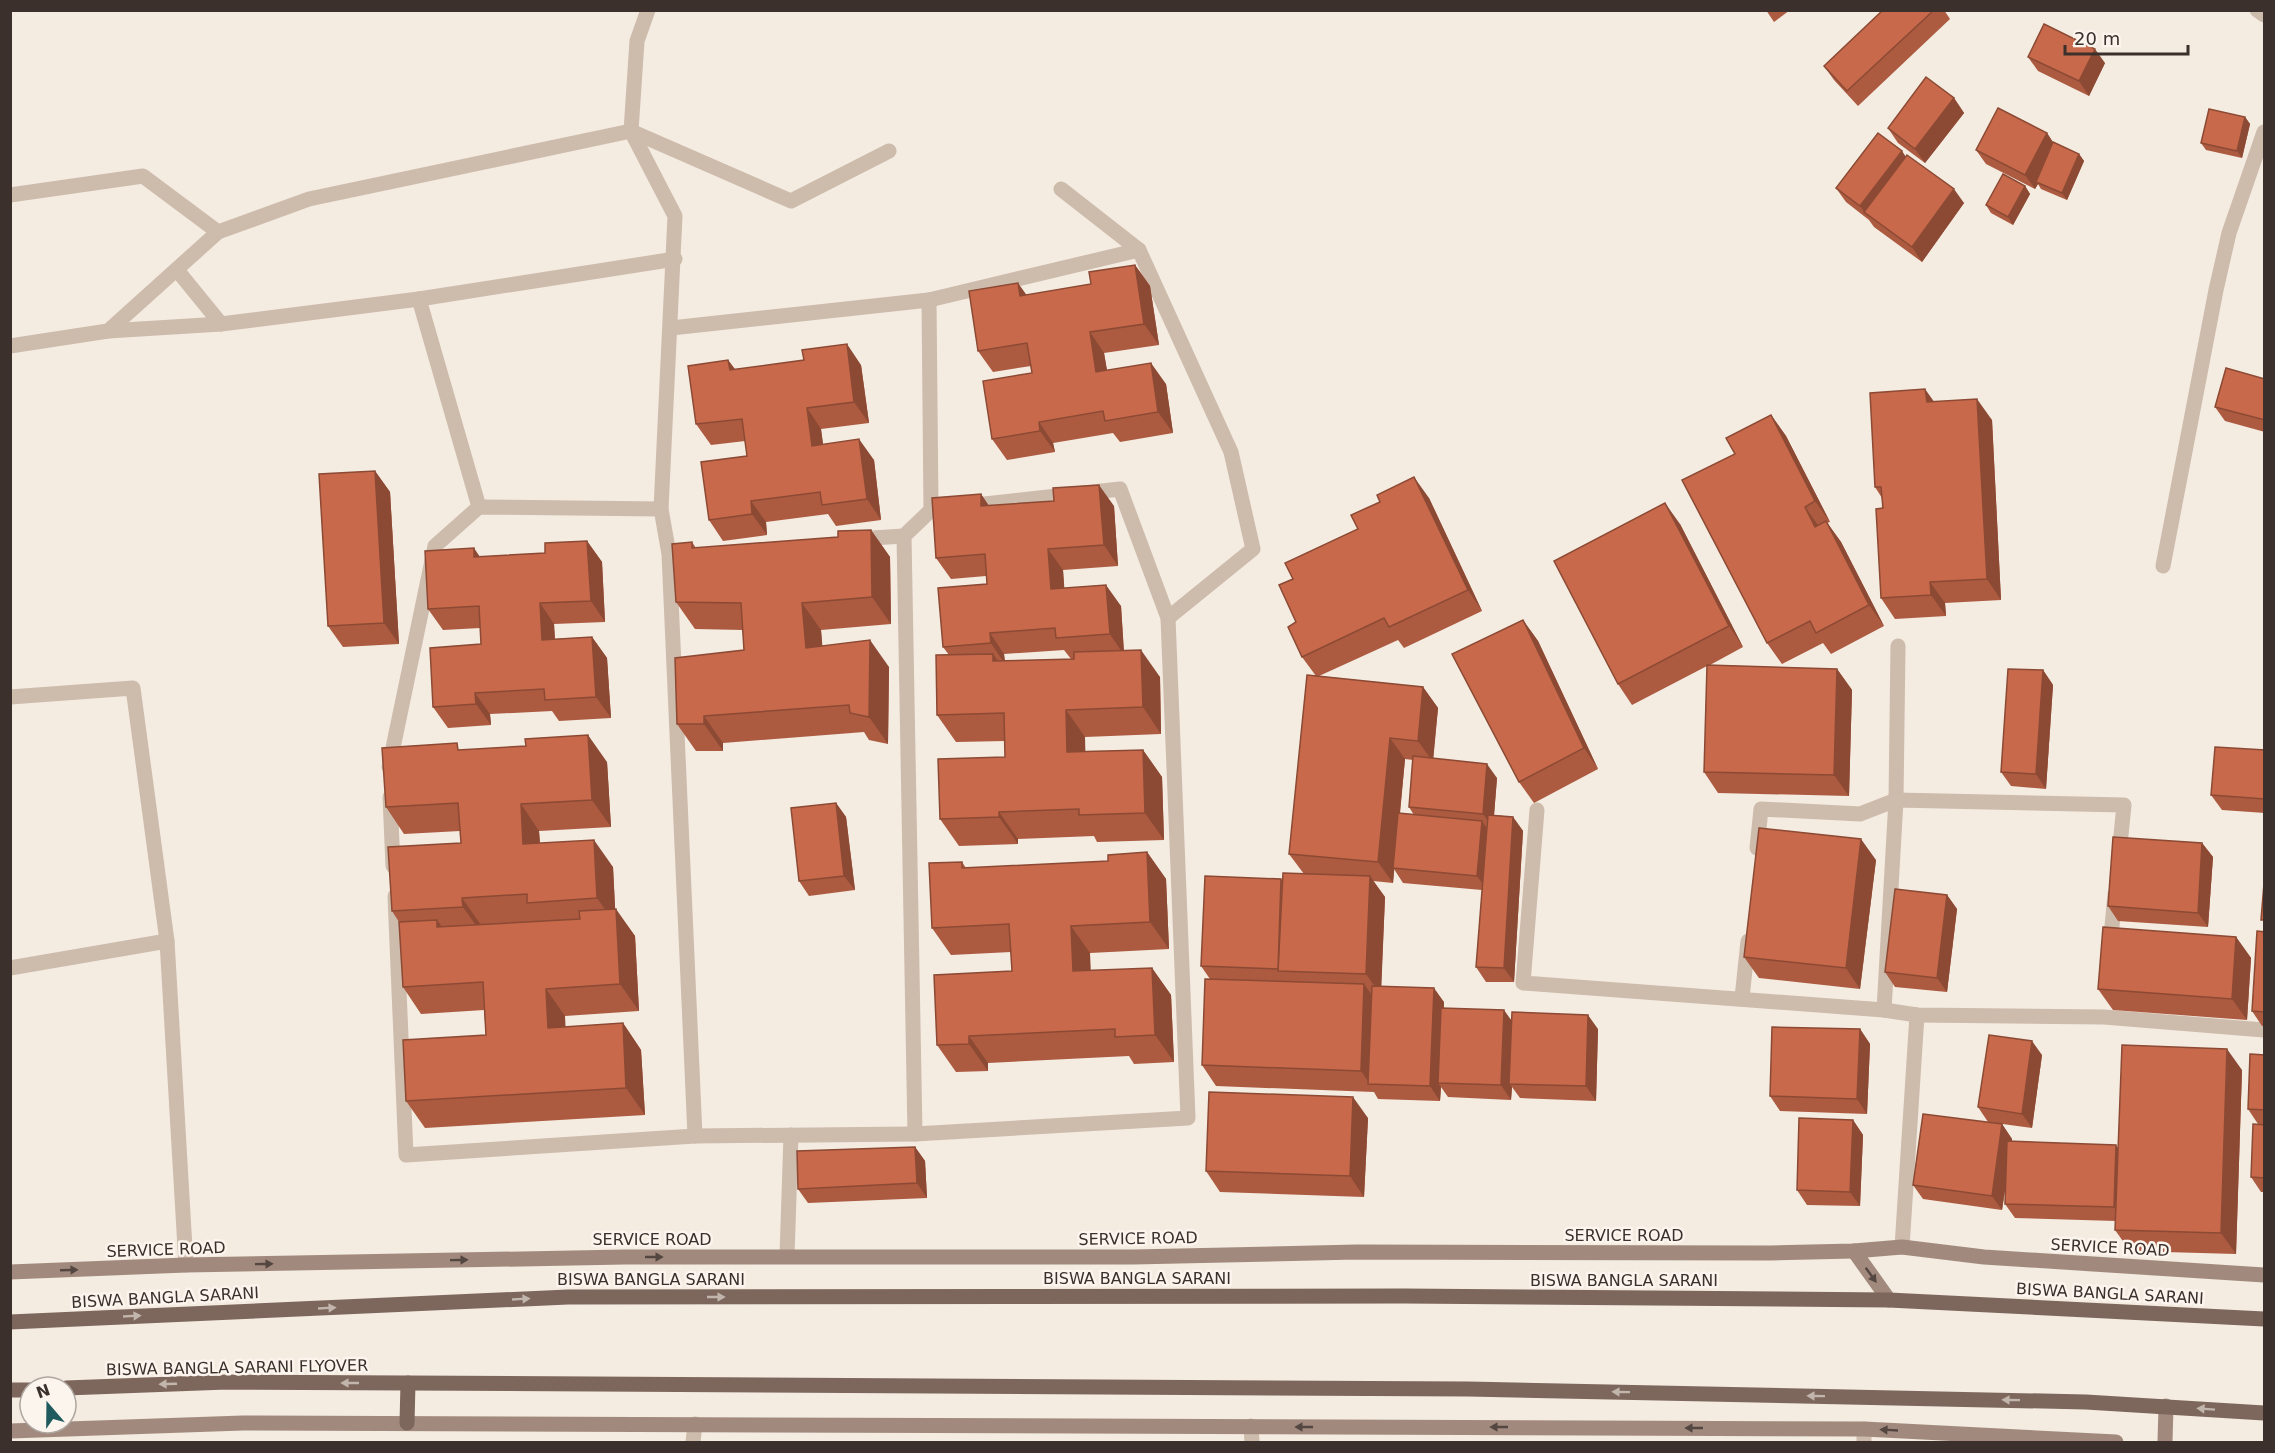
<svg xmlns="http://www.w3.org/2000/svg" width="2275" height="1453" font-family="'DejaVu Sans',sans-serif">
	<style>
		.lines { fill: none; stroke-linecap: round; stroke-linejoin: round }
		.lane { stroke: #cdbbac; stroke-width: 15 }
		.street { stroke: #cdbbac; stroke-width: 15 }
		.secondary { stroke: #a18a7d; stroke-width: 15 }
		.primary { stroke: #7d675c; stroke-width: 15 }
		.wall { fill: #ac5a40; fill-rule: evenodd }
		.shaded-wall { fill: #8c4a34 }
		.building { fill: #c8694b; stroke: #8c4a34; stroke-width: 1.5 }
		.oneway { fill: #544640 }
		.oneway2 { fill: #c2b5ac }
		.labels { text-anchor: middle; stroke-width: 5; stroke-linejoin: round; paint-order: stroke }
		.street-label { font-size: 16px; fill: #3b302b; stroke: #fbf5ee }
	</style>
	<rect width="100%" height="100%" fill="#f4ebe1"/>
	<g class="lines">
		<g class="lane">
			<polyline points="108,331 221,324"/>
			<polyline points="1884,1010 1896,800"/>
		</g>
		<g class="street">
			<polyline points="648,10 637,41 631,131 791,201 889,151"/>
			<polyline points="2257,10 2264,15"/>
			<polyline points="1061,189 1139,250 1231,452 1253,549 1168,618"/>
			<polyline points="10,195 143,176 218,232"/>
			<polyline points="177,270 221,324 419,299 479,507"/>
			<polyline points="419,299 675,259"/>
			<polyline points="929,300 1139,250"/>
			<polyline points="671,328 929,300 931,510 904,536 915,1134 1188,1118 1168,618 1120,489 931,510"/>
			<polyline points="10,346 108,331 218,232 309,199 631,131 675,216 661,509 669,554 695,1136 406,1155 395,896"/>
			<polyline points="856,539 904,536"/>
			<polyline points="2163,566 2216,290 2229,233 2264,132"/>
			<polyline points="10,697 133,688 167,941 186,1265"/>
			<polyline points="389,767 435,546 479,507 661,509"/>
			<polyline points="390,797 393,866"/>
			<polyline points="1896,800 1898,646"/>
			<polyline points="1537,810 1523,983 1884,1010 1917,1015 2104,1017 2264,1030"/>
			<polyline points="1757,848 1761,809 1860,814 1896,800 2124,805 2119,855"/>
			<polyline points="2110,948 2115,894"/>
			<polyline points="10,968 167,941"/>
			<polyline points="1742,998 1748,941"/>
			<polyline points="695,1136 915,1134"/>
			<polyline points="1902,1247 1917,1015"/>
			<polyline points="787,1256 791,1135"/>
			<polyline points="1251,1426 1252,1442"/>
			<polyline points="1864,1429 1864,1442"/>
			<polyline points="693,1442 695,1424"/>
		</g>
		<g class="secondary">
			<polyline points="1854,1251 1889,1300"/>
			<polyline points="10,1272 186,1265 625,1257 1133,1257 1357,1252 1771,1253 1854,1251 1902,1247 1984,1257 2264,1275"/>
			<polyline points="10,1431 243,1423 1864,1429 2116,1442"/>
			<polyline points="2165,1442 2166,1406"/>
		</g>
		<g class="primary">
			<polyline points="10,1322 568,1297 1404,1296 1889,1300 2264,1319"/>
			<polyline points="66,1388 227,1382 1468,1389 2086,1402 2264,1413"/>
			<polyline points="10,1390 30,1390"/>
			<polyline points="407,1423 408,1383"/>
		</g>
	</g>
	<g class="wall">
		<polygon points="1766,10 1790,10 1774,22"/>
		<polygon points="1883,10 1944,10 1950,19 1858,106 1834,80 1824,66"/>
		<polygon points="2028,57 2105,63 2089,96 2038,71"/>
		<polygon points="1954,98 1964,113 1925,163 1898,143 1888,128"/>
		<polygon points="2245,117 2250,124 2242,158 2206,150 2201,143"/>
		<polygon points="2047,133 2053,143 2079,154 2084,161 2067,200 2041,189 2038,184 2035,189 1986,164 1976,150"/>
		<polygon points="1902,151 1905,157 1964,203 1922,262 1874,227 1869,220 1846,202 1836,188"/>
		<polygon points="2025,186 2030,194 2013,225 1991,213 1986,205"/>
		<polygon points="1135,265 1150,286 1159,345 1104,353 1107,371 1166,384 1173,433 1120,442 1113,433 1053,443 1055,452 1007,460 992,439 1032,373 1031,366 993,372 978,351 1026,295 1091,284"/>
		<polygon points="728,360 735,369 861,365 869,423 821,429 823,444 874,460 881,520 836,526 828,514 766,522 767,535 723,541 709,520 747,456 745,441 711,445 696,424"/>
		<polygon points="2265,379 2265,432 2225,421 2215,407"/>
		<polygon points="1934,401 1992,420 2001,600 1945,603 1946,616 1895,619 1881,598 1882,498 1875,487"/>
		<polygon points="1771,415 1786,436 1830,522 1827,523 1841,542 1884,626 1831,654 1823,643 1782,664 1767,643 1735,454"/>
		<polygon points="375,471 390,492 399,644 343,647 328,626"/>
		<path d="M981 494 989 506H1114L1118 566 1063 570 1064 588 1121 606 1124 651 1160 677 1161 734 1085 737V752L1143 750 1162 777 1164 840 1097 842 1094 836 1018 839V844L959 846 940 819 1005 757V741L956 742 937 715 949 655 943 647 987 584 986 576 951 579 936 558ZM1064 650 1071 659 1005 661 1004 654Z"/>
		<path d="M1429 498 1482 611 1404 648 1398 640 1319 676 1423 687 1438 708 1433 758 1497 778 1494 815 1513 817 1523 831 1514 982H1486L1476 967 1482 890 1403 883 1394 869 1393 883 1373 881 1385 897 1381 986 1444 1002V1008L1512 1020 1598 1029 1596 1101 1520 1098 1512 1087 1511 1100 1448 1097 1441 1087 1440 1101 1378 1099 1374 1092 1216 1086 1202 1065 1210 979 1201 966 1281 879 1282 880 1304 874 1289 854 1316 676 1302 657 1296 622 1293 579ZM1405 759 1413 760 1409 807 1414 815 1400 814Z"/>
		<polygon points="1680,524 1743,647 1710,665 1837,669 1852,690 1849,796 1718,793 1704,772 1707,666 1632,705 1618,684"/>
		<polygon points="871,530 890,557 891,624 821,630 822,646 889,667 888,744 869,740 864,732 723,743 723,751 696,751 677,724 744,650 743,630 695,629 676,602 692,542 696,548 838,537"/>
		<polygon points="587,541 602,562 605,622 554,624 555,639 592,637 607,658 611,718 559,721 552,711 490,714 491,725 448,728 433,707 481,644 480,628 443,630 428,609 480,557 545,553"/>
		<polygon points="1523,620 1538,641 1598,769 1534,803 1519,782"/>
		<polygon points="2043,670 2053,685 2046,789 2011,786 2001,772"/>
		<polygon points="462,750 607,762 611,827 539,831 540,843 613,867 615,909 635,936 639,1011 565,1016 565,1027 623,1023 641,1050 645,1115 425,1128 406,1101 486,1035 484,1010 421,1014 403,987 399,922 392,911 461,843 460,831 404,834 386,807"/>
		<polygon points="2265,750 2265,813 2222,810 2211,795"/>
		<polygon points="836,803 846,817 855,890 809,896 799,881"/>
		<polygon points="2202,843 2213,857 2208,927 2118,921 2108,906"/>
		<polygon points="1147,852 1166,879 1169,949 1090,953 1090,971 1152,968 1171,995 1174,1062 1134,1064 1129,1056 988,1063 988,1071 956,1072 937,1045 1012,971 1011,952 951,955 932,928 962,862 966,868 1108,861"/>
		<polygon points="1876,860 1860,989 1759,978 1744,957"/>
		<polygon points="1947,895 1957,909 1947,992 1895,987 1885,972"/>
		<polygon points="2265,932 2265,1026 2262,1026 2252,1011"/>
		<polygon points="2236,937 2251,958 2247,1020 2113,1010 2098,989"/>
		<polygon points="1860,1029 1870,1044 1867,1114 1780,1111 1770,1096"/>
		<polygon points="2042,1055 2032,1128 1988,1122 1978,1107"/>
		<polygon points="2265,1055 2265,1124 2258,1124 2248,1109"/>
		<polygon points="2242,1070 2236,1254 2130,1251 2115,1230 2116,1221 2015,1218 2005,1204 2006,1185 2002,1210 1923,1199 1913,1185 2002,1124 2012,1139 2012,1141 2118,1148"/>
		<polygon points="1368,1118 1364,1197 1220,1192 1206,1171"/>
		<polygon points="1853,1120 1863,1135 1860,1206 1807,1205 1797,1190"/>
		<polygon points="2265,1125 2265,1192 2261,1192 2251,1177"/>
		<polygon points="915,1147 925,1161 927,1198 808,1203 798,1189"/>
	</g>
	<g class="shaded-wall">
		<polygon points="2095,49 2105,63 2089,96 2079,81"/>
		<polygon points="1954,98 1964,113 1925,163 1915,149"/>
		<polygon points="2245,117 2250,124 2242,158 2237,151"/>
		<polygon points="2047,133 2057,148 2036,182 2038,184 2035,189 2025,175"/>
		<polygon points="1902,151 1912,166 1865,213 1860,206"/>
		<polygon points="2079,154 2084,161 2067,200 2062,193"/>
		<polygon points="2025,186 2030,194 2013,225 2008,217"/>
		<polygon points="1954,189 1964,203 1922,262 1912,247"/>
		<polygon points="1135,265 1150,286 1159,345 1144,324"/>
		<polygon points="1018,283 1033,304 1020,296"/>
		<polygon points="1090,332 1104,353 1111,393 1096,372"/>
		<polygon points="847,344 861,365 869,423 854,402"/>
		<polygon points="728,360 743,381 730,370"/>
		<polygon points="1151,363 1166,384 1173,433 1158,412"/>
		<polygon points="1925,389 1940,410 1927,402"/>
		<polygon points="1977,399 1992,420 2001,600 1987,579"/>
		<polygon points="807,408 821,429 826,467 812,446"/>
		<polygon points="1771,415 1786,436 1830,522 1815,501"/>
		<polygon points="1039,422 1053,443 1055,452 1040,431"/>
		<polygon points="859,439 874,460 881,520 867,499"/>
		<polygon points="375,471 390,492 399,644 384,623"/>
		<polygon points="1414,477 1429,498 1482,611 1468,590"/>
		<polygon points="1099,485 1114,506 1118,566 1104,545"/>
		<polygon points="981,494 995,515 981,506"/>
		<polygon points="751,501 766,522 767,535 752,514"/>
		<polygon points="1665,503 1680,524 1743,647 1729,626"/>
		<polygon points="1805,507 1820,528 1815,527"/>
		<polygon points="1826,521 1841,542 1884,626 1869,605"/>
		<polygon points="871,530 890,557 891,624 872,597"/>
		<polygon points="587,541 602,562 605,622 591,601"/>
		<polygon points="474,548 488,569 474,557"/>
		<polygon points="1048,549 1063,570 1066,610 1051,589"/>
		<polygon points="1930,582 1945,603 1946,616 1931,595"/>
		<polygon points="1106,585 1121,606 1124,655 1110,634"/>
		<polygon points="540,603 554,624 556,661 542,640"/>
		<polygon points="802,603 821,630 825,675 806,648"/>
		<polygon points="1523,620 1538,641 1598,769 1584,748"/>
		<polygon points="990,633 1004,654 1005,664 991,643"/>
		<polygon points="592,637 607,658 611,718 596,697"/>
		<polygon points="870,640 889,667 888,744 869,717"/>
		<polygon points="1141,650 1160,677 1161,734 1143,707"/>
		<polygon points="993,654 1012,681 993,661"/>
		<polygon points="1837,669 1852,690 1849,796 1834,775"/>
		<polygon points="2043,670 2053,685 2046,789 2036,774"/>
		<polygon points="1423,687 1438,708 1433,762 1418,741"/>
		<polygon points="475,693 490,714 491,725 476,704"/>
		<polygon points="1066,710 1085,737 1086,779 1067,752"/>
		<polygon points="704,716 723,743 723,751 704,724"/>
		<polygon points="588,735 607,762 611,827 592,800"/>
		<polygon points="1390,738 1405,759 1393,883 1378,862"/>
		<polygon points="1143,750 1162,777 1164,840 1145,813"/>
		<polygon points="1487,764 1497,778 1493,828 1483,814"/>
		<polygon points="836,803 846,817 855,890 844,876"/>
		<polygon points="521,804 539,831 542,871 523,844"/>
		<polygon points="999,812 1018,839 1018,844 999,817"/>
		<polygon points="1513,817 1523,831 1514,982 1504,968"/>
		<polygon points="1482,821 1492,836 1487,890 1477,876"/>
		<polygon points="1861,839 1876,860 1860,989 1846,968"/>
		<polygon points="594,840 613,867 616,925 597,898"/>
		<polygon points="2202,843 2213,857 2208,927 2198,913"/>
		<polygon points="1147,852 1166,879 1169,949 1150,922"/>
		<polygon points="1370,876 1385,897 1381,995 1366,974"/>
		<polygon points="1947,895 1957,909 1947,992 1937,978"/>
		<polygon points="462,898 481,925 482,934 463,907"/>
		<polygon points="616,909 635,936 639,1011 620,984"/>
		<polygon points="437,920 456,947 437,927"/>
		<polygon points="1071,926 1090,953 1092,998 1073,971"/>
		<polygon points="2236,937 2251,958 2247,1020 2232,999"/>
		<polygon points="1152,968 1171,995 1174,1062 1155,1035"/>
		<polygon points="1364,984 1379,1005 1370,1084 1361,1071"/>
		<polygon points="1434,988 1444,1002 1441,1083 1438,1083 1441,1087 1440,1101 1430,1086"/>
		<polygon points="546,989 565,1016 567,1055 548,1028"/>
		<polygon points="1504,1010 1514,1024 1509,1084 1512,1087 1511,1100 1501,1085"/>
		<polygon points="1588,1015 1598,1029 1596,1101 1586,1086"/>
		<polygon points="623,1023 641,1050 645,1115 626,1088"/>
		<polygon points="1860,1029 1870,1044 1867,1114 1857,1099"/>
		<polygon points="969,1036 988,1063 988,1071 969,1044"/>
		<polygon points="2032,1041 2042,1055 2032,1128 2022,1114"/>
		<polygon points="2227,1049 2242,1070 2236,1254 2221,1233"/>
		<polygon points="1353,1097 1368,1118 1364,1197 1350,1176"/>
		<polygon points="1853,1120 1863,1135 1860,1206 1850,1192"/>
		<polygon points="2002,1124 2012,1139 2002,1210 1992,1196"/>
		<polygon points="2116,1145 2126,1159 2124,1222 2114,1207"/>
		<polygon points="915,1147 925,1161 927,1198 917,1183"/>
	</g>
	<g class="building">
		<polygon points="1883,10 1934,10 1847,91 1824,66"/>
		<polygon points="2044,24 2095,49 2079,81 2028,57"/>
		<polygon points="1926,77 1954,98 1915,149 1888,128"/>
		<polygon points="1998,108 2047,133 2025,175 1976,150"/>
		<polygon points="2209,109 2245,117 2237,151 2201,143"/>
		<polygon points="1878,133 1902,151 1860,206 1836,188"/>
		<polygon points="2053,142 2079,154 2062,193 2036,182"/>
		<polygon points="1907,155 1954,189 1912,247 1864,212"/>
		<polygon points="2003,174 2025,186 2008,217 1986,205"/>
		<polygon points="1135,265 1144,324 1090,332 1096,372 1151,363 1158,412 1105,421 1103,411 1039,422 1040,431 992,439 983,381 1032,373 1027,343 978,351 969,291 1018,283 1020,296 1091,284 1089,272"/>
		<polygon points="847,344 854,402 807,408 812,446 859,439 867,499 822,505 820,492 751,501 752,514 709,520 701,462 747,456 742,419 696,424 688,366 728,360 730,370 804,360 802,350"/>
		<polygon points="2226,368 2265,379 2265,420 2215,407"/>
		<polygon points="1925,389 1927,402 1977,399 1987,579 1930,582 1931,595 1881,598 1876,509 1883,508 1881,487 1875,487 1870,393"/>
		<polygon points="1771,415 1815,501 1805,507 1815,527 1826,521 1869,605 1816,633 1810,621 1767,643 1682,480 1735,454 1726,438"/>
		<polygon points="375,471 384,623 328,626 319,474"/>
		<polygon points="1414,477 1468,590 1389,627 1384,618 1302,657 1288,627 1296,622 1279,585 1293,579 1285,563 1358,529 1351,515 1380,502 1377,495"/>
		<polygon points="1099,485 1104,545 1048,549 1051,589 1106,585 1110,634 1056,638 1055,628 990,633 991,643 943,647 938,588 987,584 985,554 936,558 932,498 981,494 981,506 1054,501 1053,488"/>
		<polygon points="1665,503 1729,626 1618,684 1554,561"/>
		<polygon points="871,530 872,597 802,603 806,648 870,640 869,717 850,713 849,705 704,716 704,724 677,724 675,658 744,650 741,603 676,602 672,544 692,542 692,548 838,537 838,531"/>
		<polygon points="587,541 591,601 540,603 542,640 592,637 596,697 545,700 544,689 475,693 476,704 433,707 430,648 481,644 479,606 428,609 425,551 474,548 474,557 545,553 545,543"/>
		<polygon points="1523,620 1584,748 1519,782 1452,654"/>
		<polygon points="1141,650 1143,707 1066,710 1067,752 1143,750 1145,813 1079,815 1079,809 999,812 999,817 940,819 938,759 1005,757 1004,713 937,715 936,655 993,654 993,661 1074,659 1074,652"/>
		<polygon points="1707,665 1837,669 1834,775 1704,772"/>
		<polygon points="2008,669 2043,670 2036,774 2001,772"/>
		<polygon points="1307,675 1423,687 1418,741 1390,738 1378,862 1289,854"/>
		<polygon points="588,735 592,800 521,804 523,844 594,840 597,898 527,903 527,894 462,898 463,907 392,911 388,847 461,843 458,803 386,807 382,748 457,743 458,750 526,746 525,739"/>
		<polygon points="2215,747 2265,750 2265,799 2211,795"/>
		<polygon points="1413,756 1487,764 1483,814 1409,807"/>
		<polygon points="836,803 844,876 799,881 791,808"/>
		<polygon points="1398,813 1482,821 1477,876 1393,868"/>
		<polygon points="1488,815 1513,817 1504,968 1476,967"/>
		<polygon points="1759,828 1861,839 1846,968 1744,957"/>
		<polygon points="2113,837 2202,843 2198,913 2108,906"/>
		<polygon points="1147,852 1150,922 1071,926 1073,971 1152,968 1155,1035 1115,1037 1115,1029 969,1036 969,1044 937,1045 934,975 1012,971 1009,924 932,928 929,863 962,862 962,868 1108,861 1108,855"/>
		<polygon points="2265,871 2265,920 2261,920"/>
		<polygon points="1283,873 1370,876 1366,974 1278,971"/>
		<polygon points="1205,876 1281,879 1278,969 1201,966"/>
		<polygon points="1895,889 1947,895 1937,978 1885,972"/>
		<polygon points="616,909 620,984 546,989 548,1028 623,1023 626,1088 406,1101 403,1040 486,1035 483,982 403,987 399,922 437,920 437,927 580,919 579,911"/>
		<polygon points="2103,927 2236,937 2232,999 2098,989"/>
		<polygon points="2257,931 2265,932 2265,1012 2252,1011"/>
		<polygon points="1205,979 1364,984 1361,1071 1202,1065"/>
		<polygon points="1372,986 1434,988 1430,1086 1368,1084"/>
		<polygon points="1441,1008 1504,1010 1501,1085 1438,1083"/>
		<polygon points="1512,1012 1588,1015 1586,1086 1509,1084"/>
		<polygon points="1772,1027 1860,1029 1857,1099 1770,1096"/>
		<polygon points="1989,1035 2032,1041 2022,1114 1978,1107"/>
		<polygon points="2122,1045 2227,1049 2221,1233 2115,1230"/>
		<polygon points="2250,1054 2265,1055 2265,1110 2248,1109"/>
		<polygon points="1209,1092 1353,1097 1350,1176 1206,1171"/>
		<polygon points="1923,1114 2002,1124 1992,1196 1913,1185"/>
		<polygon points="1799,1118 1853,1120 1850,1192 1797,1190"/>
		<polygon points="2253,1124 2265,1125 2265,1178 2251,1177"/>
		<polygon points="2007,1141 2116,1145 2114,1207 2005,1204"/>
		<polygon points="915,1147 917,1183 798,1189 797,1151"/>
	</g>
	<defs><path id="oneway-solid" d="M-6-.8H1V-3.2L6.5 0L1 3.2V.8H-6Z" transform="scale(1.5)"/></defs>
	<g class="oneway">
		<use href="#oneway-solid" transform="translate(654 1257)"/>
		<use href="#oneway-solid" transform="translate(459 1260) rotate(-1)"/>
		<use href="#oneway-solid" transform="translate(264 1264) rotate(-1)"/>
		<use href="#oneway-solid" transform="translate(69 1270) rotate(-2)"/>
		<use href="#oneway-solid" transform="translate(1871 1275) rotate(54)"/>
		<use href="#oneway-solid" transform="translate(1304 1427) rotate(-180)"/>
		<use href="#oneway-solid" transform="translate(1499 1427) rotate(-180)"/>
		<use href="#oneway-solid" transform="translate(1694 1428) rotate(-180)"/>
		<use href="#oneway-solid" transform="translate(1889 1430) rotate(-177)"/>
	</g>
	<g class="oneway2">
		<use href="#oneway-solid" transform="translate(716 1297)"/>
		<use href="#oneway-solid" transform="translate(521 1299) rotate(-3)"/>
		<use href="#oneway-solid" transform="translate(327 1308) rotate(-3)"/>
		<use href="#oneway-solid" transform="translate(132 1316) rotate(-3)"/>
		<use href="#oneway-solid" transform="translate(350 1383) rotate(-180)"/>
		<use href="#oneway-solid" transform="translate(168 1384) rotate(178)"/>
		<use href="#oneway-solid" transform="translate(1621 1392) rotate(-179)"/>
		<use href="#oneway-solid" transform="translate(1816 1396) rotate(-179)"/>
		<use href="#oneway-solid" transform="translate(2011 1400) rotate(-179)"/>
		<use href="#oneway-solid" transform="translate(2206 1409) rotate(-176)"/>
	</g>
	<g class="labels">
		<g class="street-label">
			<text x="1624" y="1241">SERVICE ROAD</text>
			<text transform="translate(1138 1238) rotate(-1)" y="6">SERVICE ROAD</text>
			<text x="652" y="1245">SERVICE ROAD</text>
			<text transform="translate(2110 1247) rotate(3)" y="6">SERVICE ROAD</text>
			<text transform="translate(166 1249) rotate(-2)" y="6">SERVICE ROAD</text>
			<text x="1137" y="1284">BISWA BANGLA SARANI</text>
			<text x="651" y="1285">BISWA BANGLA SARANI</text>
			<text x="1624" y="1286">BISWA BANGLA SARANI</text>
			<text transform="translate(2110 1293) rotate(3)" y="6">BISWA BANGLA SARANI</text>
			<text transform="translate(165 1297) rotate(-3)" y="6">BISWA BANGLA SARANI</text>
			<text transform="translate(237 1367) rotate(-1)" y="6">BISWA BANGLA SARANI FLYOVER</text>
		</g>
	</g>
	<rect width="2275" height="1453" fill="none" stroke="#3b302b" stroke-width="24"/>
	<g transform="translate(48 1405) rotate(340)"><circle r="28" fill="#fbf5ee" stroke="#aea6a0" stroke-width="1.5"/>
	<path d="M0-4.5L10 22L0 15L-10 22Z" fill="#1f5a5e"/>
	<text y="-9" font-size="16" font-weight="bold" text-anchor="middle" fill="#3b302b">N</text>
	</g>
	<path d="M2065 45v9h123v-9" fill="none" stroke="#3b302b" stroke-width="3"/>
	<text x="2074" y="45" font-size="18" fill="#3b302b" stroke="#fbf5ee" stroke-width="4.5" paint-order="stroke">20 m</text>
</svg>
